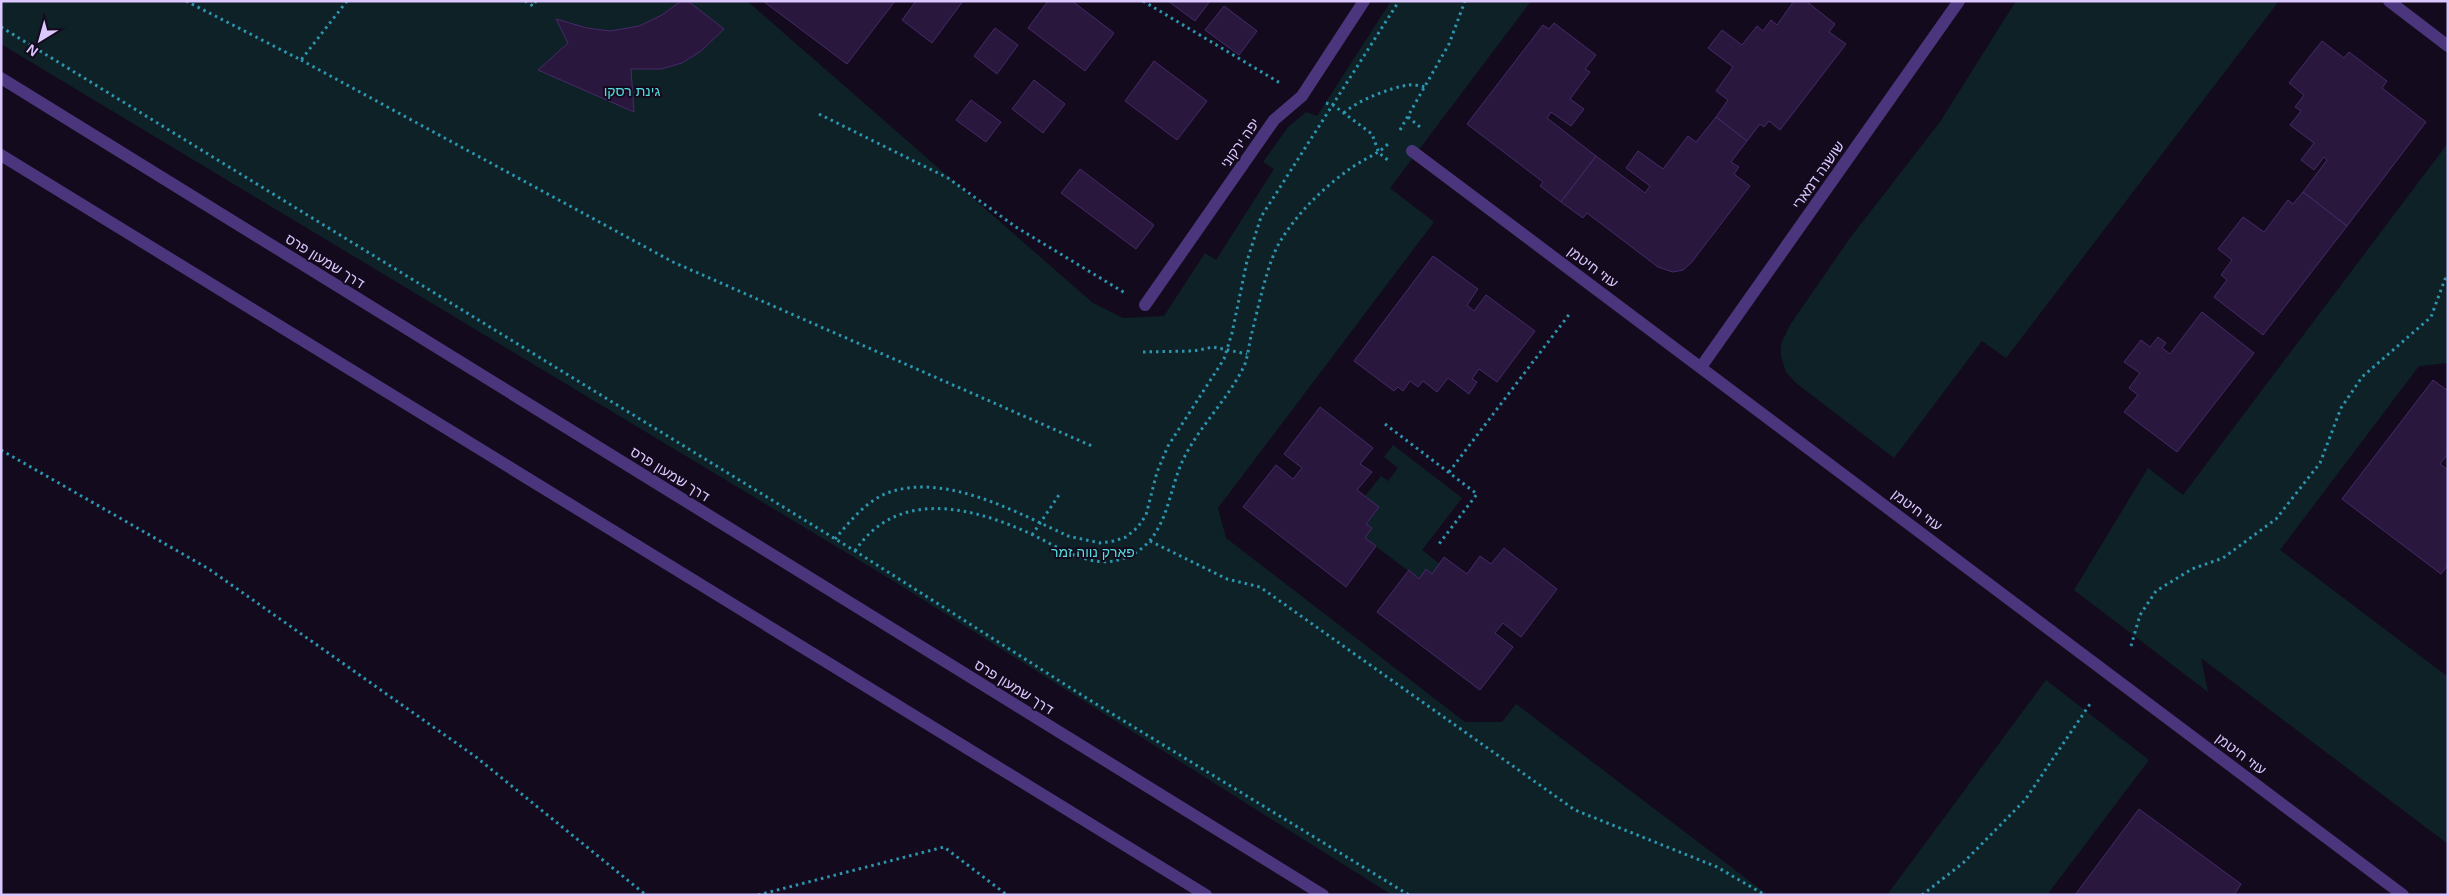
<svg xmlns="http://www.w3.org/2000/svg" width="2449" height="896" font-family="Helvetica,Heebo,sans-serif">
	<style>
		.green { fill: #0e2127 }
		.building { fill: #29173e; stroke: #47296a }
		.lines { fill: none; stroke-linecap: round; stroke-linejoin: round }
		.path { stroke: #2c95af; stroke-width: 3; stroke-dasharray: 2.5 4; stroke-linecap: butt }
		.minor { stroke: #4b367d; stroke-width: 12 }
		.labels { text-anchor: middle; stroke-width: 4; stroke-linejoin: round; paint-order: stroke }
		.park-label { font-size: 14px; fill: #54dedf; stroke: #130b1d }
		.street-label { font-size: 14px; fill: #dcc7ff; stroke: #130b1d }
	</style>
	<rect width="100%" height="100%" fill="#130b1d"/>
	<g class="green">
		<polygon points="1,1 747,1 1093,303 1123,318 1164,316 1205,253 1216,260 1274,169 1263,162 1288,127 1306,112 1317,116 1391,1 1531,1 1390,188 1434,222 1218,508 1226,538 1465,722 1502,722 1516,704 1768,895 1392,895 887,577 1,44"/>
		<polygon points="2016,1 2279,1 2006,358 1982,341 1894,458 1796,383 1786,372 1781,356 1781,344 1790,325 1850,238 1940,122"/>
		<polygon points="2448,143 2448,363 2419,366 2280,550 2448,677 2448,844 2201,658 2208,692 2074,590 2148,468 2183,495"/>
		<polygon points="1393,445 1462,498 1422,550 1440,564 1432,574 1426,570 1419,579 1365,538 1372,528 1366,524 1379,507 1365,496 1381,476 1388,481 1398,468 1384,457"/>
		<polygon points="2046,680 2149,760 2047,895 1887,895"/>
	</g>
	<g class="building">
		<polygon points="681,1 688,1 724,29 701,51 682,63 661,69 631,69 634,112 538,70 568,43 556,19 587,28 610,31 639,26 662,15"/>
		<polygon points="763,1 895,1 847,64"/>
		<polygon points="916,1 963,1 932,43 902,20"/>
		<polygon points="1048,1 1072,1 1114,33 1085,71 1028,28"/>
		<polygon points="1168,1 1210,1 1195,21"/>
		<polygon points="1794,1 1806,1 1835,24 1829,32 1846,44 1780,130 1769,121 1764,127 1760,124 1747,141 1716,117 1728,100 1716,91 1733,67 1708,48 1722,30 1742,45 1757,26 1763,31 1771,20 1777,25"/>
		<polygon points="1224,6 1257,31 1239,55 1205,30"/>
		<polygon points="1554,23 1596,55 1585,69 1590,72 1570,99 1584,109 1571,126 1551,112 1547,118 1596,156 1561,202 1540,186 1543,182 1467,124 1543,25 1549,29"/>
		<polygon points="995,28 1018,45 997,74 974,56"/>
		<polygon points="2322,41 2344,58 2349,52 2387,81 2382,88 2426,122 2347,226 2303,192 2327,160 2324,157 2314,170 2301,160 2314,143 2290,125 2301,111 2295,107 2304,95 2289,83"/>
		<polygon points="1154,61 1207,101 1177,140 1125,101"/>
		<polygon points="1034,80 1065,104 1043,133 1012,109"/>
		<polygon points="971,100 1001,122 986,142 956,120"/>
		<polygon points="1716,117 1747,141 1731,162 1739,167 1734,174 1750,186 1691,263 1683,270 1673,272 1658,267 1587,213 1583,218 1561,202 1596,156 1645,193 1650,186 1626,168 1638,151 1663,169 1688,136 1696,142"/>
		<polygon points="1080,169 1154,225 1136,249 1061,193"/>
		<polygon points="2303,192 2347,226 2263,335 2214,297 2227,280 2221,275 2232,260 2218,249 2243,217 2264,232 2288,200 2293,204"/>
		<polygon points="1433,256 1478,289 1467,305 1474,311 1486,295 1535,331 1497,382 1479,369 1472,379 1477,382 1469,394 1448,378 1437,392 1423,381 1418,387 1410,381 1403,391 1398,387 1394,391 1354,361"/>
		<polygon points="2202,312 2254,353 2177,452 2124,412 2138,395 2129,388 2140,373 2124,362 2141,340 2150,347 2158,337 2166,343 2162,348 2170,354"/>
		<polygon points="2433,380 2448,391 2448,454 2440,464 2448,470 2448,565 2441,574 2342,499"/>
		<polygon points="1320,407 1373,448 1360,464 1372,472 1357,490 1379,507 1366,524 1372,528 1365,538 1376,546 1346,587 1243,507 1276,465 1293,479 1302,468 1284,454"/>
		<polygon points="1504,548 1557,589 1521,637 1503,623 1495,633 1513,647 1480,690 1377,612 1409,570 1419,579 1426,569 1432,574 1444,557 1467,574 1480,556 1491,564"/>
		<polygon points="2139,809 2241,884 2234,895 2075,895"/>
	</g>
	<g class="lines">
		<g class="path">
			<polyline points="186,1 301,60 347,1"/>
			<polyline points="525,1 533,6 536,1"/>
			<polyline points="1143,1 1280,83"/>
			<polyline points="1,27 855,551 1088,699 1409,895"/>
			<polyline points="301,60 673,262 1092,446"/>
			<polyline points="1326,103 1333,105 1372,134 1379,153 1389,161"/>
			<path d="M1344 113C1356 101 1392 87 1409 85 1414 84 1420 86 1425 87"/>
			<polyline points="819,114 948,178 1016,227 1125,293"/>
			<polyline points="1408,117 1420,127"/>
			<polyline points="1400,130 1449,44 1465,1"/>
			<polyline points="1143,352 1194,351 1213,347 1247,354"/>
			<polyline points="1385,424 1477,494 1439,544"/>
			<polyline points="1,450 209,569 476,757 646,895"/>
			<polyline points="1449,472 1571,312"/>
			<polyline points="1032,535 1061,492"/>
			<path d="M835 539C849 522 868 499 890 492 947 473 1018 513 1068 536L1100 543 1114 541 1126 537 1138 527 1146 515 1157 472 1168 446 1224 359 1232 333 1247 261 1261 217 1399 1"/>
			<polyline points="1150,541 1227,579 1260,587 1575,810 1717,867 1765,895"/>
			<path d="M855 551C895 491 965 505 1022 530 1059 545 1096 579 1138 551 1167 532 1169 491 1182 462 1198 427 1229 399 1245 364 1248 355 1249 345 1251 336 1258 310 1267 262 1281 240 1299 211 1326 185 1354 166 1366 158 1378 154 1388 144"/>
			<polyline points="2131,646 2140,615 2156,591 2192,569 2223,558 2276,519 2320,463 2341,408 2362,377 2431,317 2445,279 2448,279"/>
			<polyline points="758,895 944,847 1007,895"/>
			<polyline points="1922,895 1963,863 2025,800 2090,704"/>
		</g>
		<g class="minor">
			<polyline points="2389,1 2448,46"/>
			<polyline points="1,78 1323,895"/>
			<polyline points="1412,151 2403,895"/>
			<polyline points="1,155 1206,895"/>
			<polyline points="1145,305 1274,120 1302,96 1364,1"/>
			<polyline points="1701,367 1959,1"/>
		</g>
	</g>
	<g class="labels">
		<g class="park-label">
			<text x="632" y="96">גינת רסקו</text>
			<text x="1093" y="557">פארק נווה זמר</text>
		</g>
		<g class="street-label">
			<text transform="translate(1240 143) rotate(-55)" y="5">יפה ירקוני</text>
			<text transform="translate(1818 175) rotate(-55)" y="5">שושנה דמארי</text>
			<text transform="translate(325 261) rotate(32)" y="5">דרך שמעון פרס</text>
			<text transform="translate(1593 267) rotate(37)" y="5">עוזי חיטמן</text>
			<text transform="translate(670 474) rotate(32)" y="5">דרך שמעון פרס</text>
			<text transform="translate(1917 510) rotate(37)" y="5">עוזי חיטמן</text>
			<text transform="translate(1014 687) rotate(32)" y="5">דרך שמעון פרס</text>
			<text transform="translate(2241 754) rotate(37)" y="5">עוזי חיטמן</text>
		</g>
	</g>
	<rect width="2449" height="896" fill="none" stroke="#dcc7ff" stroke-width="5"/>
	<g transform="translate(40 40) rotate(217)" stroke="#130b1d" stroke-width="4" paint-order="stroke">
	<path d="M0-4L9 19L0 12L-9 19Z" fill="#dcc7ff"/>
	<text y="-8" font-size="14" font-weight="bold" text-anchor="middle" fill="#dcc7ff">N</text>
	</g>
</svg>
